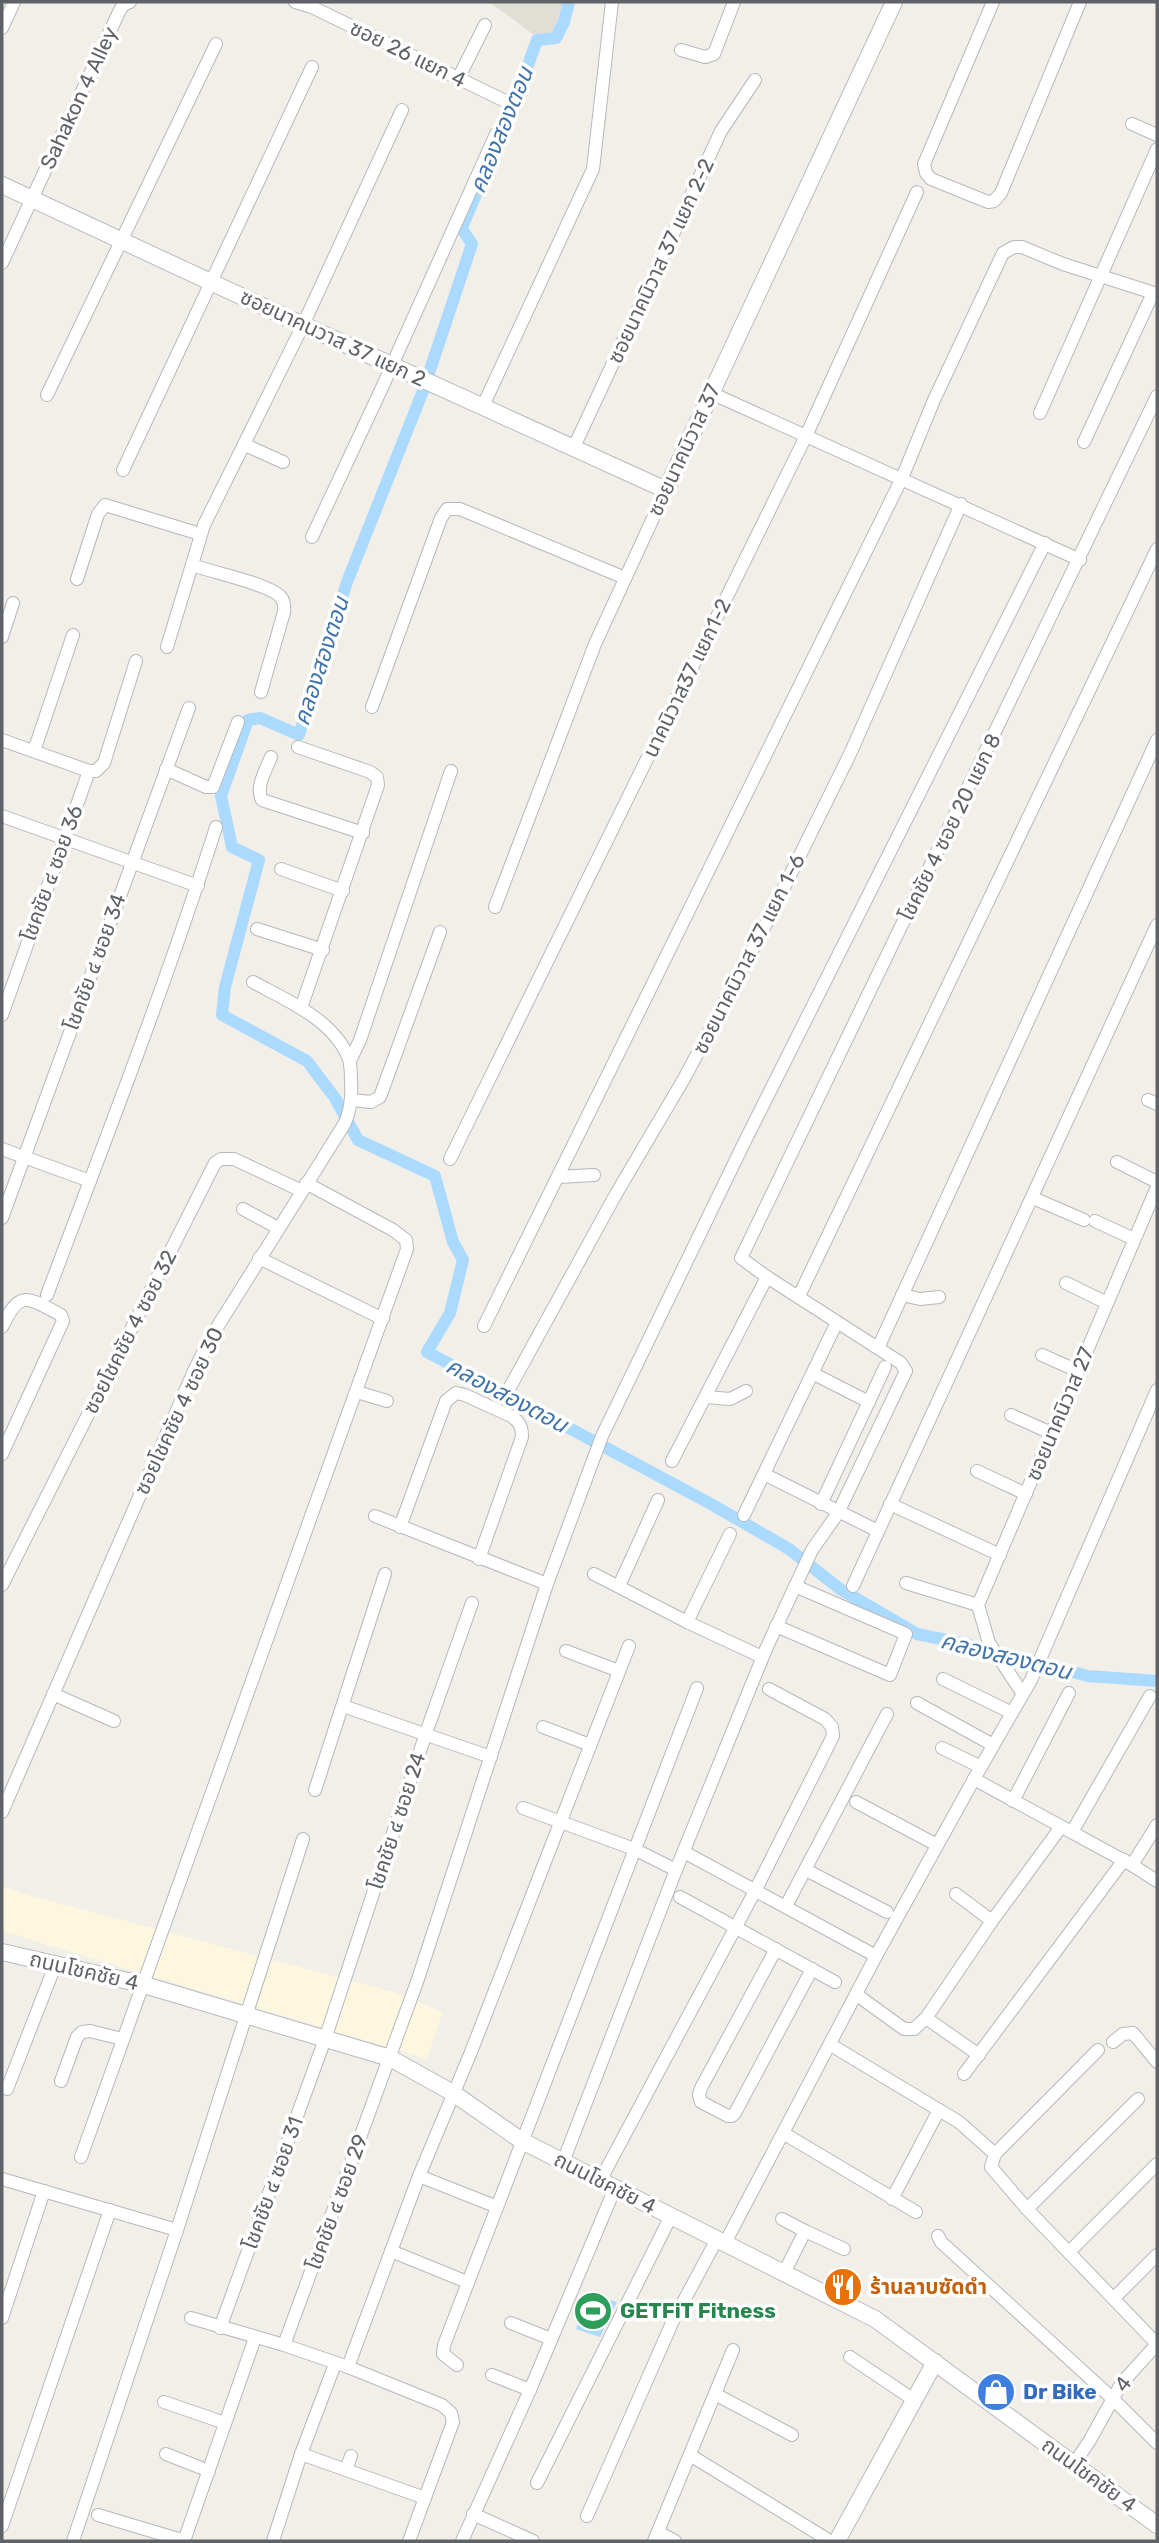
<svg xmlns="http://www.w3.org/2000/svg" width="1159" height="2543" font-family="Rubik,'Noto Sans Thai',sans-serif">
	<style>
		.commercial { fill: #fef7e0 }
		.education { fill: #e1ded6 }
		.water { fill: #aadaff }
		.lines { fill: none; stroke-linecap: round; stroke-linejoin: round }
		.canal { stroke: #aadaff; stroke-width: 12 }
		.street-casing { stroke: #b5b8bc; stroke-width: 14 }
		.secondary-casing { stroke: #b6babf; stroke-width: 18 }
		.street { stroke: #fff; stroke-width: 12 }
		.secondary { stroke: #fff; stroke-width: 16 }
		.labels { text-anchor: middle; stroke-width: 7; stroke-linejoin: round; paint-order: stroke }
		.street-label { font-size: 21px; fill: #5f6368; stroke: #fff }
		.food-label { font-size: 21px; font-weight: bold; fill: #c56008; stroke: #fff; text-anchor: start }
		.leisure-label { font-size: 21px; font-weight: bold; fill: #27864d; stroke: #fff; text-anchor: start }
		.shop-label { font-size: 21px; font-weight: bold; fill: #366cbe; stroke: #fff; text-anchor: start }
		.water-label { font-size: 23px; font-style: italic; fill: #4174aa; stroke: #fff }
	</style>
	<rect width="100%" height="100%" fill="#f1efe8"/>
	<polygon class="commercial" points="2,1886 24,1894 394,1992 443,2012 427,2059 2,1931"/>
	<polygon class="education" points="489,2 566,2 557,30 550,34 533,34"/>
	<polygon class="water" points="588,2294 617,2302 600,2337 576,2329"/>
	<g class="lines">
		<polyline class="canal" points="569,2 564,22 556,38 537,40 510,115 463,225 462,229 472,244 423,391 347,582 299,735 260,718 248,720 221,796 232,847 259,860 225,987 222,1015 307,1061 335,1098 358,1140 435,1176 453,1242 463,1260 450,1313 427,1352 711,1504 789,1549 840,1589 917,1634 966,1644 1088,1676 1157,1681"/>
		<defs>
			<g id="street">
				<polyline points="295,2 312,7 505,101"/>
				<polyline points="993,2 924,164 926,173 931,179 988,202 994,201 1001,193 1080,2"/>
				<polyline points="2,28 14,2"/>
				<polyline points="681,50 705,57 714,54 734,2"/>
				<polyline points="458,79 485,25"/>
				<polyline points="1132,124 1157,135"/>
				<polyline points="2,263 119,12 123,5 130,2"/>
				<polyline points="711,393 1080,560"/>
				<polyline points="47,395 216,44"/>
				<polyline points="483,406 593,169 612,2"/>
				<polyline points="1040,413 1157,149"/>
				<polyline points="1084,442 1153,293"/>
				<polyline points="245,445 283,462"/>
				<polyline points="574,447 721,131 755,80"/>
				<polyline points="123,470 312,67"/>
				<polyline points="312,537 380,392 496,134"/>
				<path d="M192 565C215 573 256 581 276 593 283 597 285 604 284 612L261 692"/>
				<polyline points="77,579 98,514 105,505 200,534"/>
				<polyline points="2,637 13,603"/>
				<polyline points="167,647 204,525 303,325 402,110"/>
				<polyline points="372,707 441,518 447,509 460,509 625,578"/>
				<polyline points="2,740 89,771 96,771 104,763 136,661"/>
				<polyline points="298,747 370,772 377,777 378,785 301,1008"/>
				<polyline points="34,751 73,635"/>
				<path d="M271 757C266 770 255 787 262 800L363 833"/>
				<polyline points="166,769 206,787 213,787 238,722"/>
				<polyline points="2,816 198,886"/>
				<polyline points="281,869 343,891"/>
				<polyline points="495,907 595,644 666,490"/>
				<polyline points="257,929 323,950"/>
				<polyline points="2,1015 89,771"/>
				<polyline points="350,1061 360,1040 451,771"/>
				<polyline points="352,1100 371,1102 380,1097 440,932"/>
				<polyline points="1148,1100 1157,1104"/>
				<polyline points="2,1149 90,1181"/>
				<polyline points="450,1159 806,436 917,192"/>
				<polyline points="1117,1162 1157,1182"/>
				<polyline points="558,1177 594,1175"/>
				<polyline points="1033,1198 1084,1220"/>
				<polyline points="243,1209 278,1228"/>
				<polyline points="2,1218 189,708"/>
				<polyline points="1095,1221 1134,1239"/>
				<polyline points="259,1258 383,1319"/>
				<polyline points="1066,1283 1107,1303"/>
				<path d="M47 1295C105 1140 166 985 216 827"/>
				<polyline points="902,1295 920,1299 939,1297"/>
				<polyline points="799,1296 1157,549"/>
				<polyline points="484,1326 902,478 934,400 1003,253 1014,247 1022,247 1063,264 1157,294"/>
				<path d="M2 1327C20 1289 27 1297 61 1315L63 1321 2 1454"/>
				<polyline points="878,1348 1157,740"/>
				<polyline points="1042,1355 1078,1371"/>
				<polyline points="814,1374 869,1402"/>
				<polyline points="509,1389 616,1194 685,1077 766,924 850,754 961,504"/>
				<polyline points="357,1392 387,1401"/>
				<polyline points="707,1397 730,1399 746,1391"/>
				<polyline points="1011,1415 1051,1433"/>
				<polyline points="672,1461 767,1277"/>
				<polyline points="977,1471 1026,1494"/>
				<polyline points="764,1474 878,1531"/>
				<polyline points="821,1504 885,1367"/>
				<polyline points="890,1504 1000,1555"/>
				<polyline points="744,1515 837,1322"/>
				<polyline points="375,1516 547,1584"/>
				<path d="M400 1527 446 1401 456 1393 465 1395 511 1416C520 1422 522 1427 522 1437L479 1559"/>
				<polyline points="594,1574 687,1622 762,1657"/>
				<polyline points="906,1583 978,1605"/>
				<polyline points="2,1585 215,1163 221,1159 234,1159 302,1191"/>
				<polyline points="619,1586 658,1500"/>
				<polyline points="853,1586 1157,925"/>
				<polyline points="687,1622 730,1534"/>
				<polyline points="776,1626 890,1675 906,1634 795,1586"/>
				<polyline points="566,1651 619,1671"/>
				<polyline points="943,1679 1012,1713"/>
				<polyline points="53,1694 114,1721"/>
				<polyline points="1023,1694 989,1643 978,1605 1157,1187"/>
				<polyline points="917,1703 993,1745"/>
				<polyline points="343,1706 491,1757"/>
				<polyline points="543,1727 590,1745"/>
				<polyline points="942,1748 981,1767"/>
				<polyline points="974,1779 1132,1865 1157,1881"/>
				<polyline points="315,1790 385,1574"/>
				<polyline points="1013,1801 1069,1693"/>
				<polyline points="856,1802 937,1845"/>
				<polyline points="523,1808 634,1849 676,1870"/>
				<path d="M2 1812 194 1371 211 1337 345 1123C351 1109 352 1096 351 1081 351 1074 351 1066 349 1059 334 1020 288 1001 253 982"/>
				<polyline points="1072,1832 1150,1696"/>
				<polyline points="684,1852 876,1956"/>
				<polyline points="1132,1865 1157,1825"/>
				<polyline points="806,1870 887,1912"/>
				<polyline points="956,1894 992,1921"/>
				<polyline points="680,1897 835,1982"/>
				<polyline points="786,1906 887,1714"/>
				<polyline points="776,1949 701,2088 699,2095 701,2102 728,2116 732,2116 735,2113 812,1969"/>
				<polyline points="857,1995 904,2029 914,2029 926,2018 992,1921 1061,1827"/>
				<polyline points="926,2018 979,2055"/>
				<polyline points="1113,2042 1123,2034 1133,2033 1157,2062"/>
				<polyline points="831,2045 959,2122 995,2154"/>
				<polyline points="1098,2050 995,2154 991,2167 1027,2209 1157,2344"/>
				<polyline points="964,2074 1124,1860"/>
				<polyline points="61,2081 77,2037 82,2032 90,2031 122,2039"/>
				<polyline points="7,2089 56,1963"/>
				<polyline points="783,2133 916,2212"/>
				<polyline points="81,2157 407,1249 406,1240 393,1230 306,1183"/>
				<polyline points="563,2162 676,1870 766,1649 812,1550 838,1513 906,1371 901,1363 767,1277 741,1258 1157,396"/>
				<polyline points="419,2176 495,2206"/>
				<polyline points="2,2179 177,2230"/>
				<polyline points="600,2181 755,1891 833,1736 832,1727 825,1719 769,1689"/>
				<polyline points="892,2199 939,2110"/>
				<polyline points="1027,2209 1138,2099"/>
				<polyline points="782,2219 805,2231 784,2273"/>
				<polyline points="805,2231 844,2249"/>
				<polyline points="938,2236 941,2242 1112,2398 1157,2443"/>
				<polyline points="725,2243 876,1956 974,1779 1031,1680 1157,1390"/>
				<polyline points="391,2251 467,2282"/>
				<polyline points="1069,2252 1157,2164"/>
				<polyline points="1114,2298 1157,2255"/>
				<polyline points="2,2318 44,2191"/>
				<polyline points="191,2318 284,2345 348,2367 442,2405 451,2413 453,2422 409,2541"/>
				<polyline points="511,2323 551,2339"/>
				<polyline points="220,2328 325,2039 426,1733 472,1603"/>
				<polyline points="284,2345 417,1982 547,1584 602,1436 744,1143 1045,543"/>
				<polyline points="850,2357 914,2400"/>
				<polyline points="457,2365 443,2354 444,2345 697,1688"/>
				<polyline points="348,2367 419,2176 471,2052 629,1646"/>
				<polyline points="492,2375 530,2390"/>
				<polyline points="715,2394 792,2435"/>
				<polyline points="164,2402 225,2423"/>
				<polyline points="166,2454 209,2471"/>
				<polyline points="301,2454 425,2498"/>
				<polyline points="690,2455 830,2541"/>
				<polyline points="1074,2464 1090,2440 1121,2384 1157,2344"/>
				<polyline points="346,2470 351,2456"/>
				<polyline points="537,2483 671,2216"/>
				<polyline points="473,2514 533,2541"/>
				<polyline points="98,2515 185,2541"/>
				<polyline points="587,2516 672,2323 717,2239"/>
				<polyline points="2,2526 110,2210"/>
				<polyline points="658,2532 675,2541"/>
				<polyline points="73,2541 177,2230 303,1839"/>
				<polyline points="184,2541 255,2338"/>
				<polyline points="273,2541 301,2454 335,2364"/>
				<polyline points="462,2541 530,2390 615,2188"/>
				<polyline points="654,2541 733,2350"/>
			</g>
			<g id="secondary">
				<polyline points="2,185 303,325 666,490 894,2"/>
				<polyline points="2,1952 141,1984 390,2058 453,2093 522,2141 875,2319 1157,2525"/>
				<polyline points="837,2541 935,2362"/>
			</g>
		</defs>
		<use href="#street" class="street-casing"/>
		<use href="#secondary" class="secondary-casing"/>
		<use href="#street" class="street"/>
		<use href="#secondary" class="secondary"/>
	</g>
	<defs>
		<symbol id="restaurant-disc" viewBox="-11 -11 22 22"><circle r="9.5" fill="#e8710a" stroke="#fff"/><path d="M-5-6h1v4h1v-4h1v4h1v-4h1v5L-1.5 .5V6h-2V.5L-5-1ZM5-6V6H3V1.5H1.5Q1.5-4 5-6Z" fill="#fff"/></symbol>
		<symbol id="stadium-disc" viewBox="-11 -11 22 22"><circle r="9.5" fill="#2e9e5b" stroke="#fff"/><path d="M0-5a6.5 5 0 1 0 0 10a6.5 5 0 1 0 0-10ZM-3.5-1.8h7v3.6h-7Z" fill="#fff"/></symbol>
		<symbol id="shop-disc" viewBox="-11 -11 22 22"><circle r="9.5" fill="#3f7fe0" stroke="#fff"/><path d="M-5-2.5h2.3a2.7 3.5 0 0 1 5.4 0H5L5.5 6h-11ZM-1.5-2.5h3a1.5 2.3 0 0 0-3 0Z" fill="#fff"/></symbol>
	</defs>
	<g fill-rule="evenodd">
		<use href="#restaurant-disc" x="821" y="2265" width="44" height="44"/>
		<use href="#stadium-disc" x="571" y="2289" width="44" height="44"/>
		<use href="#shop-disc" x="974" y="2370" width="44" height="44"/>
	</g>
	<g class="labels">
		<g class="street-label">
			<text transform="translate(408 54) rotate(26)" y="7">ซอย 26 แยก 4</text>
			<text transform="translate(79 98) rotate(-65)" y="7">Sahakon 4 Alley</text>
			<text transform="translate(661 261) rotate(-65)" y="7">ซอยนาคนิวาส 37 แยก 2-2</text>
			<text transform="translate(333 338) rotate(25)" y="7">ซอยนาคนวาส 37 แยก 2</text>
			<text transform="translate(684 450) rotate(-65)" y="7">ซอยนาคนิวาส 37</text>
			<text transform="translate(687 678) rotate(-64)" y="7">นาคนิวาส37 แยก1-2</text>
			<text transform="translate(950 827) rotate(-64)" y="7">โชคชัย 4 ซอย 20 แยก 8</text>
			<text transform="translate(52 873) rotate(-70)" y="7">โชคชัย ๔ ซอย 36</text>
			<text transform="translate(749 954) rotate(-63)" y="7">ซอยนาคนิวาส 37 แยก 1-6</text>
			<text transform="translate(95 962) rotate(-70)" y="7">โชคชัย ๔ ซอย 34</text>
			<text transform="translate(130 1332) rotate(-63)" y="7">ซอยโชคชัย 4 ซอย 32</text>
			<text transform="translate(179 1411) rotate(-65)" y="7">ซอยโชคชัย 4 ซอย 30</text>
			<text transform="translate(1060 1414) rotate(-67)" y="7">ซอยนาคนิวาส 27</text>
			<text transform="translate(397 1821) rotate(-72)" y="7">โชคชัย ๔ ซอย 24</text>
			<text transform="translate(84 1971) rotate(13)" y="7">ถนนโชคชัย 4</text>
			<text transform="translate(273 2183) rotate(-70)" y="7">โชคชัย ๔ ซอย 31</text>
			<text transform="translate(605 2183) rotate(27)" y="7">ถนนโชคชัย 4</text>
			<text transform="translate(337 2202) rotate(-70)" y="7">โชคชัย ๔ ซอย 29</text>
			<text transform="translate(1123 2384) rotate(-53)" y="7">4</text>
			<text transform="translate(1089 2475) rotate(36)" y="7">ถนนโชคชัย 4</text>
		</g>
		<g class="food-label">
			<text x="870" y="2294">ร้านลาบซัดดำ</text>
		</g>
		<g class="leisure-label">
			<text x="620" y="2318">GETFiT Fitness</text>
		</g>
		<g class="shop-label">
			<text x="1023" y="2399">Dr Bike</text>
		</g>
		<g class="water-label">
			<text transform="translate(501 130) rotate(-68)" y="8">คลองสองตอน</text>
			<text transform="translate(321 661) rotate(-72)" y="8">คลองสองตอน</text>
			<text transform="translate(507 1395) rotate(28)" y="8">คลองสองตอน</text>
			<text transform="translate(1006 1656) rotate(14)" y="8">คลองสองตอน</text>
		</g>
	</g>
	<rect width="1159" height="2543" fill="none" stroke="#5f6368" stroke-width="7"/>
</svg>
